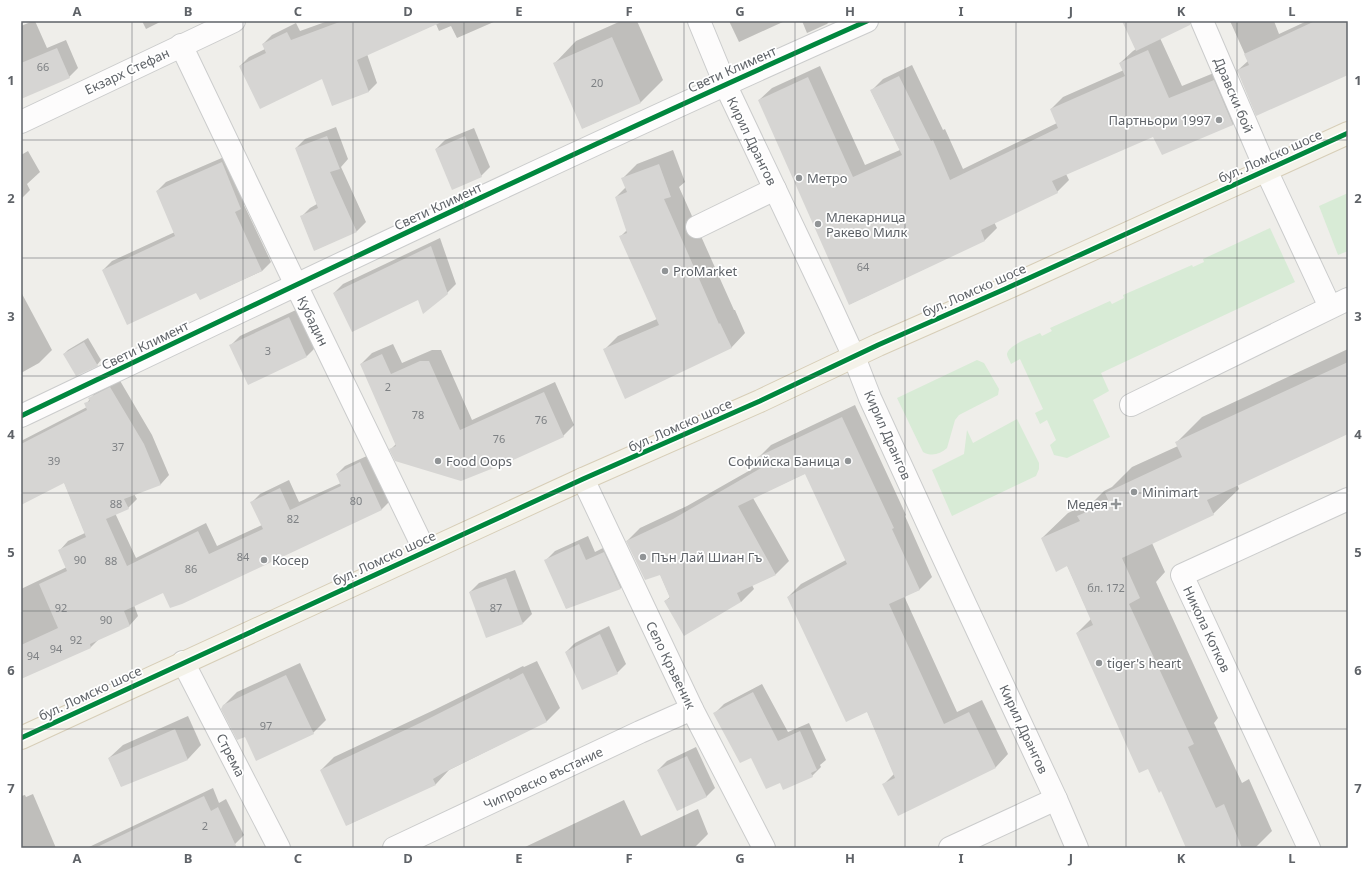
<svg xmlns="http://www.w3.org/2000/svg" width="1369" height="869" font-family="'Noto Sans',sans-serif">
	<style>
		.green { fill: #d8ebd6 }
		.shadow { fill: #0003 }
		.building { fill: #d6d5d3 }
		.lines { fill: none; stroke-linecap: round; stroke-linejoin: round }
		.minor-casing { stroke: #cbcccc; stroke-width: 24 }
		.major-casing { stroke: #d7ceb8; stroke-width: 24 }
		.minor { stroke: #fdfcfc; stroke-width: 22 }
		.major { stroke: #f4f2e9; stroke-width: 22 }
		.cycleway-casing { stroke: #fff; stroke-width: 8 }
		.cycleway { stroke: #00873e; stroke-width: 5 }
		.grid { fill: none; stroke: #5f6368; stroke-width: 1; stroke-opacity: 0.55 }
		.poi-dot { fill: #919496; stroke: #fff; stroke-width: 1.5 }
		.labels { text-anchor: middle; stroke-width: 3.5; stroke-linejoin: round; paint-order: stroke }
		.number-label { font-size: 11px; fill: #7e8184 }
		.street-label { font-size: 13px; fill: #5f6368; stroke: #fff }
		.poi-label { font-size: 13px; fill: #5f6368; stroke: #fff; text-anchor: start }
		.neatline { fill: none; stroke: #5f6368; stroke-width: 1.5 }
		.grid-label { font-size: 13px; text-anchor: middle; font-weight: bold; fill: #5f6368 }
	</style>
	<rect width="100%" height="100%" fill="#efeeea"/>
	<g class="green">
		<polygon points="1348,193 1348,251 1338,255 1319,206"/>
		<path d="M1270 228 1295 282 1101 373 1109 391 1093 400 1110 437 1067 458 1054 455 1050 445 1056 440 1047 420 1040 424 1035 413 1043 409 1020 359 1011 364C1010 361 1007 357 1007 354 1008 345 1032 337 1040 333L1042 336 1052 331 1050 328 1110 301 1112 304 1124 298 1123 295 1192 265 1193 267 1204 262 1203 259Z"/>
		<path d="M977 360 984 363 999 389 998 395 959 415 955 420 947 448C940 454 932 457 923 452L897 398Z"/>
		<polygon points="1017,419 1039,463 1039,469 1036,476 952,516 932,470 964,454 967,430 973,443"/>
	</g>
	<g class="shadow">
		<polygon points="33,21 35,21 47,48 66,40 78,68 69,77 21,82 21,26"/>
		<polygon points="142,21 162,21 146,29"/>
		<polygon points="328,21 496,21 457,38 451,26 439,31 436,24 367,54 377,83 368,92 323,77 240,66 249,57 265,49 263,44 272,35 296,23 300,31"/>
		<polygon points="621,21 637,21 663,80 641,102 583,128 554,64 576,41"/>
		<polygon points="729,21 785,21 739,42"/>
		<polygon points="802,21 830,21 827,24 807,33"/>
		<polygon points="1123,21 1193,21 1190,24 1160,38 1182,86 1226,68 1245,113 1233,125 1153,136 1066,174 1069,180 1057,192 994,222 997,228 985,240 850,304 759,100 772,88 820,66 865,165 900,150 871,91 883,79 912,65 943,130 945,129 963,169 1057,123 1051,109 1063,97 1124,70 1120,63 1133,51 1136,49"/>
		<polygon points="1230,21 1274,21 1279,34 1307,21 1348,21 1348,74 1238,70 1248,61"/>
		<polygon points="336,127 348,159 341,167 366,222 357,231 315,250 301,217 310,208 317,204 296,148 305,139"/>
		<polygon points="474,128 490,167 481,176 436,149 445,140"/>
		<polygon points="673,150 685,182 679,187 734,310 735,310 745,333 731,348 604,350 618,336 657,319 621,236 627,230 616,197 626,187 623,178 637,164"/>
		<polygon points="28,151 40,172 27,184 30,190 21,199 21,155"/>
		<polygon points="231,154 250,199 244,205 271,262 262,271 200,299 197,292 103,270 112,261 175,232 157,191 166,182"/>
		<polygon points="440,238 456,284 447,293 418,299 334,293 343,284"/>
		<polygon points="21,292 52,350 39,363 21,373"/>
		<polygon points="298,309 316,347 307,356 231,345 240,336"/>
		<polygon points="88,338 101,360 97,365 64,354 68,350"/>
		<polygon points="393,344 402,363 432,350 441,350 472,420 555,382 574,425 563,436 391,449 396,444 361,364 372,353"/>
		<polygon points="1348,349 1348,433 1237,484 1239,489 1213,514 1152,543 1165,572 1156,582 1218,718 1214,723 1242,783 1249,779 1272,831 1255,848 1187,848 1162,790 1148,768 1077,633 1091,619 1067,565 1042,538 1068,513 1094,501 1104,491 1112,487 1132,467 1178,446 1177,442 1202,417"/>
		<polygon points="119,379 152,435 169,475 161,484 134,494 137,499 128,508 115,513 136,558 206,523 217,546 262,525 252,502 260,494 289,480 299,502 341,483 337,474 345,466 369,455 390,501 382,509 182,603 163,592 134,605 138,616 130,625 99,639 91,647 21,678 21,589 67,567 60,550 68,541 85,533 64,482 21,504 21,441 87,407 86,404 98,389"/>
		<polygon points="855,405 906,515 905,516 932,577 919,590 904,596 957,712 982,700 1008,754 996,767 898,814 884,784 894,774 867,711 788,597 801,584 846,560 806,473 753,498 789,561 776,574 752,585 754,589 741,602 665,601 670,597 660,574 627,541 640,528 687,506 761,464 758,458 771,445"/>
		<polygon points="588,536 595,552 613,543 630,579 621,588 566,608 546,560 555,551"/>
		<polygon points="515,570 532,614 523,623 470,592 479,583"/>
		<polygon points="609,626 626,664 617,673 566,652 575,643"/>
		<polygon points="537,661 560,708 547,721 449,770 436,784 347,825 321,770 334,757 434,710 523,666 524,667"/>
		<polygon points="300,663 326,720 313,733 224,705 237,692"/>
		<polygon points="762,684 788,732 809,723 826,760 820,765 821,767 812,776 781,781 752,756 715,713 724,704"/>
		<polygon points="188,716 201,745 188,759 121,786 109,758 123,745"/>
		<polygon points="696,747 715,788 706,797 658,770 667,761"/>
		<polygon points="213,788 219,803 226,799 244,835 235,844 228,848 87,848"/>
		<polygon points="33,794 56,848 21,848 21,796 25,795 26,797"/>
		<polygon points="624,800 641,836 698,809 708,834 694,848 523,848"/>
	</g>
	<g class="building">
		<polygon points="342,21 444,21 357,60 369,92 332,106 322,79 260,109 239,66 266,53 262,44 287,32 291,40"/>
		<polygon points="1122,21 1190,21 1190,25 1136,51"/>
		<polygon points="1315,21 1348,21 1348,75 1256,116 1237,70 1249,65 1244,54"/>
		<polygon points="612,37 641,103 582,129 553,63"/>
		<polygon points="57,48 70,78 21,99 21,63"/>
		<polygon points="1148,50 1169,98 1214,80 1233,125 1162,155 1153,137 1052,181 1058,193 981,230 985,241 849,305 758,100 808,77 853,177 902,155 870,90 899,76 931,141 933,140 950,180 1058,128 1050,109 1125,76 1119,63"/>
		<polygon points="327,136 340,169 330,172 357,232 314,251 300,216 318,208 295,148"/>
		<polygon points="465,136 482,177 452,190 435,149"/>
		<polygon points="222,162 241,209 235,212 262,271 200,300 196,293 127,325 102,270 175,236 156,191"/>
		<polygon points="659,164 671,197 664,199 719,324 720,323 732,348 625,399 603,349 659,325 619,236 627,233 615,197 627,192 621,178"/>
		<polygon points="431,246 448,294 423,314 418,300 352,332 333,293"/>
		<polygon points="289,317 307,357 248,385 229,345"/>
		<polygon points="84,342 98,366 76,376 63,354"/>
		<polygon points="382,354 391,374 420,361 429,361 460,430 544,392 564,437 511,461 461,481 395,461 389,449 396,446 360,364"/>
		<polygon points="1348,362 1348,434 1207,500 1214,515 1122,558 1140,598 1129,604 1194,744 1188,747 1216,808 1224,804 1242,848 1186,848 1161,791 1159,793 1148,769 1139,773 1076,633 1093,625 1067,566 1056,572 1041,538 1080,521 1077,516 1109,502 1105,493 1182,457 1175,442"/>
		<polygon points="110,387 144,444 161,485 124,499 129,509 106,519 127,566 198,531 209,554 263,529 250,502 280,488 290,510 341,486 336,474 360,462 382,510 182,604 170,608 163,593 124,611 130,626 90,644 91,648 21,679 21,645 58,628 39,584 67,571 58,550 86,537 64,483 21,505 21,444 87,410 84,403 90,401 88,398"/>
		<polygon points="842,417 894,528 892,529 920,590 889,604 944,724 969,712 996,768 898,816 882,784 895,778 867,712 846,722 787,597 847,564 805,474 738,506 776,575 737,593 741,602 684,636 664,601 670,598 660,575 645,580 626,541 673,519 761,468 757,457"/>
		<polygon points="579,544 586,560 604,552 621,589 566,609 544,560"/>
		<polygon points="506,578 523,624 486,638 469,592"/>
		<polygon points="600,634 618,674 582,690 565,652"/>
		<polygon points="523,673 547,722 443,773 433,779 436,785 346,826 320,770 420,723 509,678 510,680"/>
		<polygon points="286,675 314,734 256,761 245,737 237,740 221,709 223,705"/>
		<polygon points="753,692 778,741 800,731 817,770 811,773 813,777 783,790 780,783 766,789 751,758 740,763 713,713"/>
		<polygon points="175,729 188,760 121,787 108,758"/>
		<polygon points="687,756 707,797 677,811 657,770"/>
		<polygon points="204,796 211,811 218,807 237,848 95,848"/>
	</g>
	<g class="lines">
		<defs>
			<g id="minor">
				<polyline points="699,21 725,84 831,307 854,357 870,398 931,531 1056,799 1077,848"/>
				<polyline points="1202,21 1266,170 1330,307"/>
				<polyline points="181,45 296,285 425,551"/>
				<polyline points="21,122 234,21"/>
				<polyline points="697,227 775,189"/>
				<polyline points="1131,405 1348,299"/>
				<path d="M21 416C302 282 583 147 867 21"/>
				<polyline points="583,479 692,709 764,848"/>
				<polyline points="183,662 279,848"/>
				<polyline points="394,848 640,732 692,709"/>
				<polyline points="950,848 1056,799"/>
				<polyline points="1309,848 1182,575 1348,499"/>
			</g>
			<polyline id="major" points="21,738 583,479 760,401 878,345 1005,289 1348,133"/>
		</defs>
		<use href="#minor" class="minor-casing"/>
		<use href="#major" class="major-casing"/>
		<use href="#minor" class="minor"/>
		<use href="#major" class="major"/>
		<defs>
			<g id="cycleway">
				<path d="M21 416C302 282 583 147 867 21"/>
				<polyline points="21,738 583,479 760,401 878,345 1005,289 1348,133"/>
			</g>
		</defs>
		<use href="#cycleway" class="cycleway-casing"/>
		<use href="#cycleway" class="cycleway"/>
	</g>
	<path class="grid" d="M132 21V848M243 21V848M353 21V848M464 21V848M574 21V848M684 21V848M795 21V848M905 21V848M1016 21V848M1126 21V848M1237 21V848M21 140H1348M21 258H1348M21 376H1348M21 493H1348M21 611H1348M21 729H1348"/>
	<g class="poi-dot">
		<circle cx="1219" cy="120" r="4"/>
		<circle cx="799" cy="178" r="4"/>
		<circle cx="818" cy="224" r="4"/>
		<circle cx="665" cy="271" r="4"/>
		<circle cx="438" cy="461" r="4"/>
		<circle cx="848" cy="461" r="4"/>
		<circle cx="1134" cy="492" r="4"/>
		<path d="M1114 498h4v4h4v4h-4v4h-4v-4h-4v-4h4z"/>
		<circle cx="643" cy="557" r="4"/>
		<circle cx="264" cy="560" r="4"/>
		<circle cx="1099" cy="663" r="4"/>
	</g>
	<g class="labels">
		<g class="number-label">
			<text x="43" y="71">66</text>
			<text x="597" y="87">20</text>
			<text x="863" y="271">64</text>
			<text x="268" y="355">3</text>
			<text x="388" y="391">2</text>
			<text x="418" y="419">78</text>
			<text x="541" y="424">76</text>
			<text x="499" y="443">76</text>
			<text x="118" y="451">37</text>
			<text x="54" y="465">39</text>
			<text x="356" y="505">80</text>
			<text x="116" y="508">88</text>
			<text x="293" y="523">82</text>
			<text x="243" y="561">84</text>
			<text x="80" y="564">90</text>
			<text x="111" y="565">88</text>
			<text x="191" y="573">86</text>
			<text x="1106" y="592">бл. 172</text>
			<text x="61" y="612">92</text>
			<text x="496" y="612">87</text>
			<text x="106" y="624">90</text>
			<text x="76" y="644">92</text>
			<text x="56" y="653">94</text>
			<text x="33" y="660">94</text>
			<text x="266" y="730">97</text>
			<text x="205" y="830">2</text>
		</g>
		<g class="street-label">
			<text transform="translate(732 69) rotate(-24)" y="5">Свети Климент</text>
			<text transform="translate(127 71) rotate(-25)" y="5">Екзарх Стефан</text>
			<text transform="translate(1234 95) rotate(67)" y="5">Дравски бой</text>
			<text transform="translate(752 141) rotate(64)" y="5">Кирил Дрангов</text>
			<text transform="translate(1270 156) rotate(-24)" y="5">бул. Ломско шосе</text>
			<text transform="translate(438 206) rotate(-25)" y="5">Свети Климент</text>
			<text transform="translate(974 290) rotate(-24)" y="5">бул. Ломско шосе</text>
			<text transform="translate(313 321) rotate(64)" y="5">Кубадин</text>
			<text transform="translate(145 345) rotate(-26)" y="5">Свети Климент</text>
			<text transform="translate(680 425) rotate(-24)" y="5">бул. Ломско шосе</text>
			<text transform="translate(888 435) rotate(66)" y="5">Кирил Дрангов</text>
			<text transform="translate(384 558) rotate(-25)" y="5">бул. Ломско шосе</text>
			<text transform="translate(1207 629) rotate(65)" y="5">Никола Котков</text>
			<text transform="translate(671 665) rotate(64)" y="5">Село Кръвеник</text>
			<text transform="translate(90 693) rotate(-25)" y="5">бул. Ломско шосе</text>
			<text transform="translate(1024 729) rotate(65)" y="5">Кирил Дрангов</text>
			<text transform="translate(231 755) rotate(63)" y="5">Стрема</text>
			<text transform="translate(543 778) rotate(-25)" y="5">Чипровско въстание</text>
		</g>
		<g class="poi-label">
			<text x="1211" y="125" text-anchor="end">Партньори 1997</text>
			<text x="807" y="183">Метро</text>
			<text x="826" y="222">Млекарница<tspan x="826" dy="15">Ракево Милк</tspan></text>
			<text x="673" y="276">ProMarket</text>
			<text x="446" y="466">Food Oops</text>
			<text x="840" y="466" text-anchor="end">Софийска Баница</text>
			<text x="1142" y="497">Minimart</text>
			<text x="1108" y="509" text-anchor="end">Медея</text>
			<text x="651" y="562">Пън Лай Шиан Гъ</text>
			<text x="272" y="565">Косер</text>
			<text x="1107" y="668">tiger's heart</text>
		</g>
	</g>
	<rect width="1369" height="869" fill="none" stroke="#ffffff" stroke-width="44"/>
	<rect x="22" y="22" width="1325" height="825" class="neatline"/>
	<g class="grid-label">
		<text x="77" y="16">A</text>
		<text x="188" y="16">B</text>
		<text x="298" y="16">C</text>
		<text x="408" y="16">D</text>
		<text x="519" y="16">E</text>
		<text x="629" y="16">F</text>
		<text x="740" y="16">G</text>
		<text x="850" y="16">H</text>
		<text x="961" y="16">I</text>
		<text x="1071" y="16">J</text>
		<text x="1181" y="16">K</text>
		<text x="1292" y="16">L</text>
		<text x="11" y="85">1</text>
		<text x="1358" y="85">1</text>
		<text x="11" y="203">2</text>
		<text x="1358" y="203">2</text>
		<text x="11" y="321">3</text>
		<text x="1358" y="321">3</text>
		<text x="11" y="439">4</text>
		<text x="1358" y="439">4</text>
		<text x="11" y="557">5</text>
		<text x="1358" y="557">5</text>
		<text x="11" y="675">6</text>
		<text x="1358" y="675">6</text>
		<text x="11" y="793">7</text>
		<text x="1358" y="793">7</text>
		<text x="77" y="863">A</text>
		<text x="188" y="863">B</text>
		<text x="298" y="863">C</text>
		<text x="408" y="863">D</text>
		<text x="519" y="863">E</text>
		<text x="629" y="863">F</text>
		<text x="740" y="863">G</text>
		<text x="850" y="863">H</text>
		<text x="961" y="863">I</text>
		<text x="1071" y="863">J</text>
		<text x="1181" y="863">K</text>
		<text x="1292" y="863">L</text>
	</g>
</svg>
